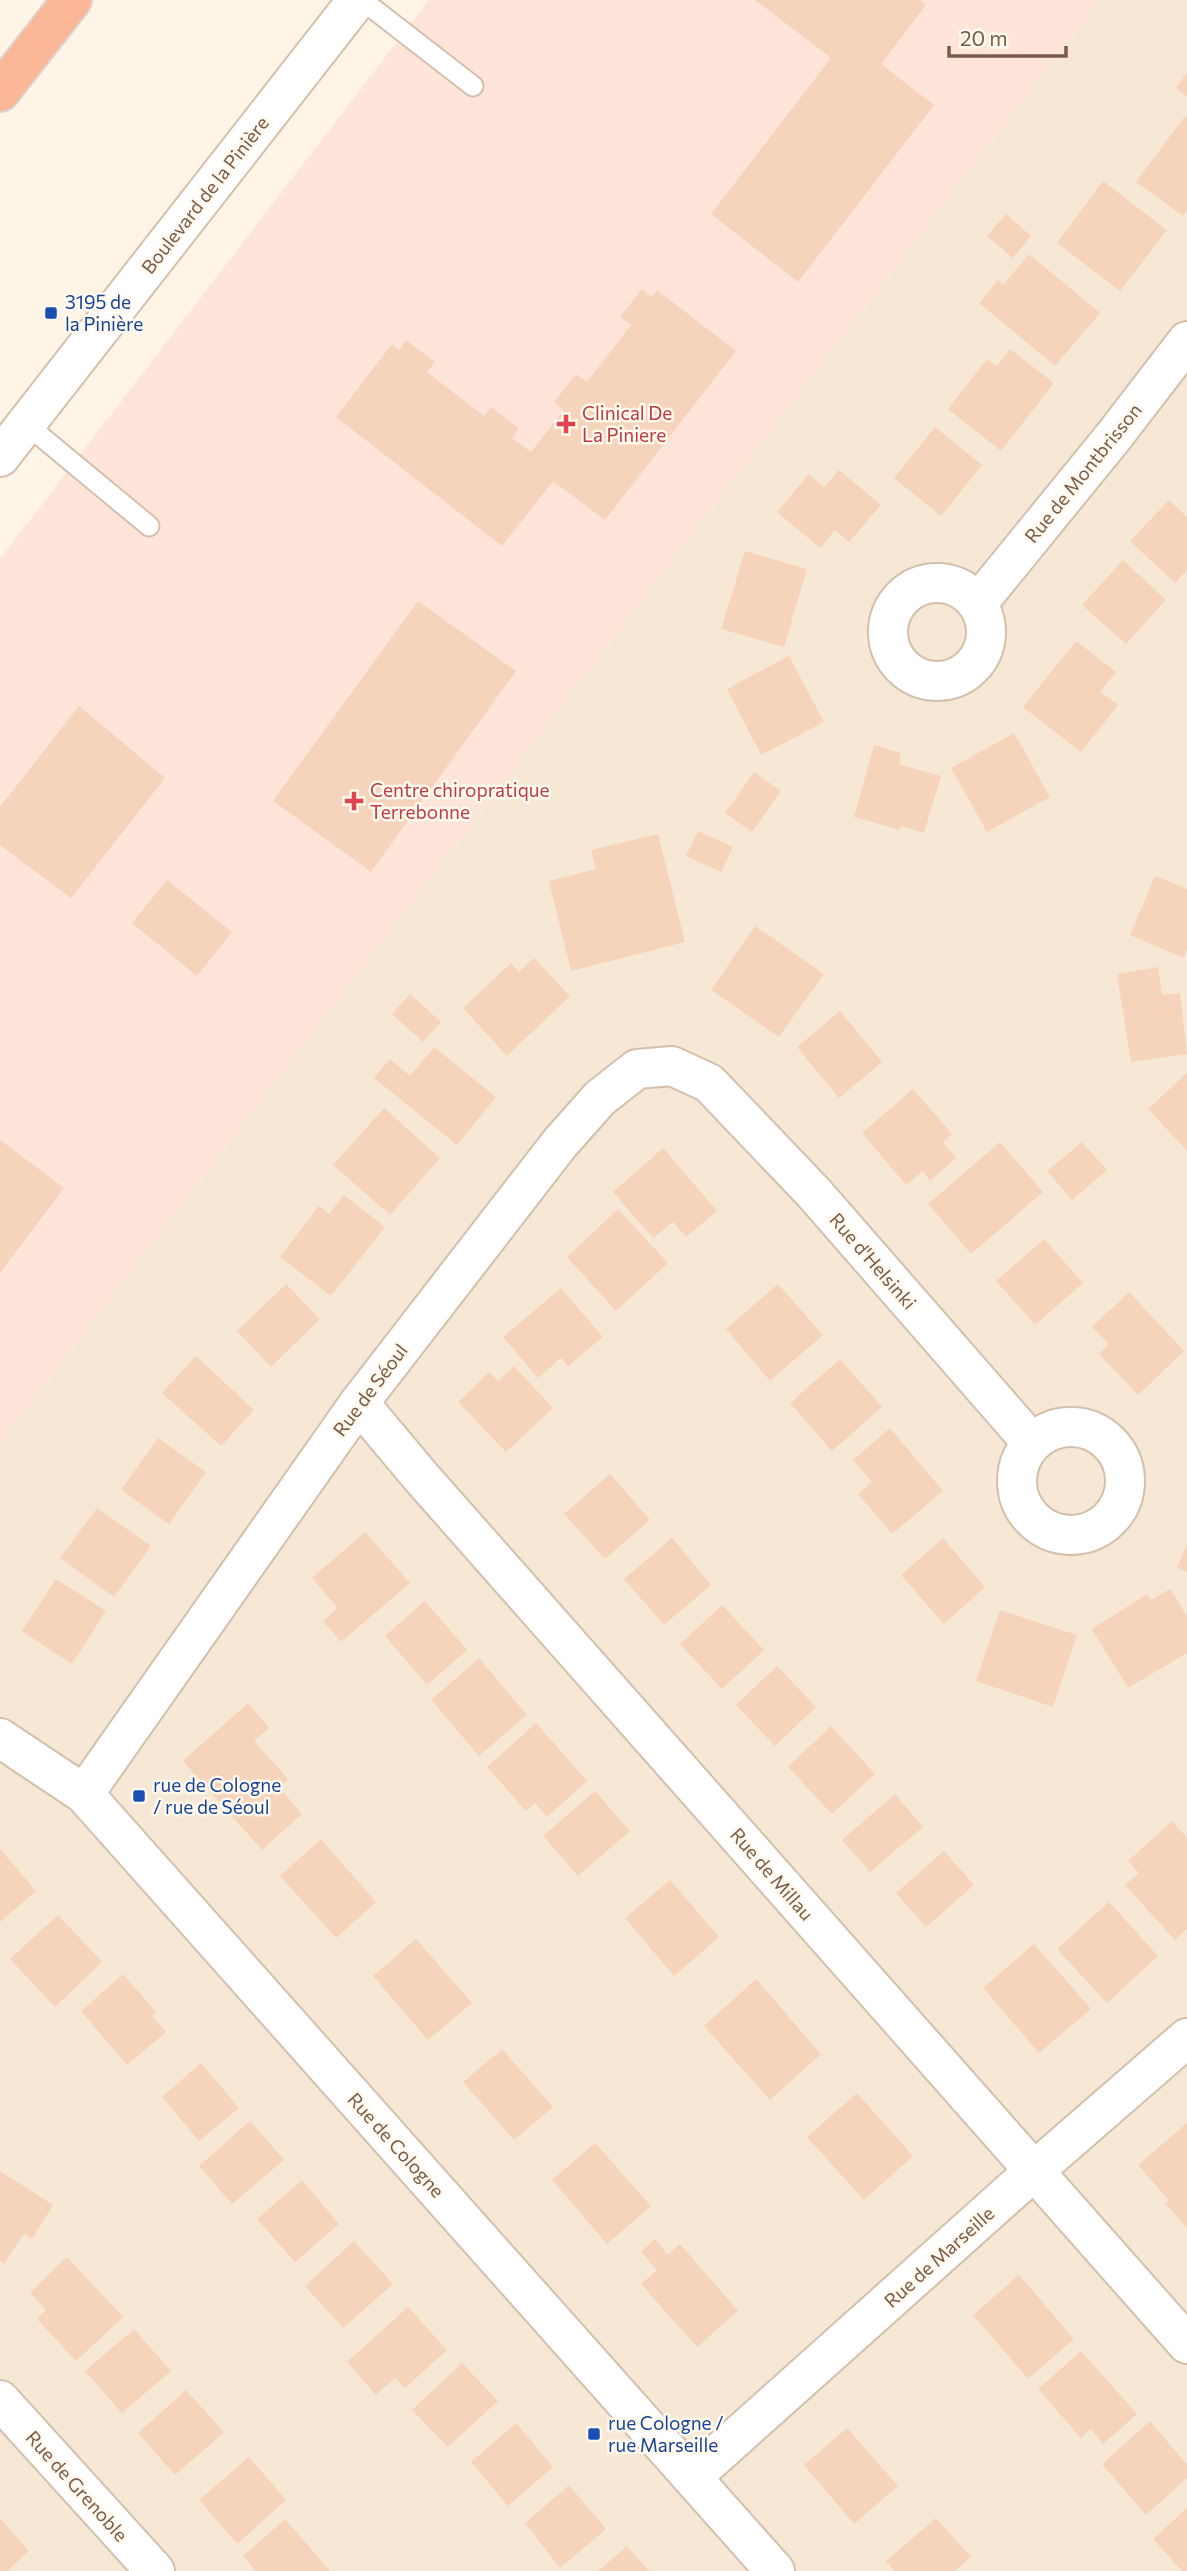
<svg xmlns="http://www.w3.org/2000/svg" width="1187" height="2571" font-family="Commissioner,sans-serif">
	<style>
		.residential { fill: #f6e8d4 }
		.commercial { fill: #ffe5d9 }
		.building { fill: #f6d4bb }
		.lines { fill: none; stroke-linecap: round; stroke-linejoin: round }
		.lane-casing { stroke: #d4bfad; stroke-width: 23 }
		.street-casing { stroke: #d4bfad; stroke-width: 42 }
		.secondary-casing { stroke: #d7bfaa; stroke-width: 42 }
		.highway-casing { stroke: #dcd4cf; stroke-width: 42 }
		.lane { stroke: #fff; stroke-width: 19 }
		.street { stroke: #fff; stroke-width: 38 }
		.secondary { stroke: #fff; stroke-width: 38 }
		.highway { stroke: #fcb698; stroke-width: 38 }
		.transit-dot { fill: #1a4fb4; stroke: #fff9ee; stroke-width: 2.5 }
		.health-dot { fill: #e0444e; stroke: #fff9ee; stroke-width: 2.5 }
		.labels { text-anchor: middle; stroke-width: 5; stroke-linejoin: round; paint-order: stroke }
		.street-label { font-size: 19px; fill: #7a5b48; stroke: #fff9ee }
		.transit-label { font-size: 19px; fill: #164399; stroke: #fff9ee; text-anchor: start }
		.health-label { font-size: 19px; fill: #be3a42; stroke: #fff9ee; text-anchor: start }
	</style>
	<rect width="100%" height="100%" fill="#fef5e6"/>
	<polygon class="residential" points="1101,0 1187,0 1187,2571 0,2571 0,1443 1047,68"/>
	<polygon class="commercial" points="429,0 1101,0 1047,68 0,1443 0,559"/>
	<g class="building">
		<polygon points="755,0 920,0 926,5 881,64 934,105 798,282 711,214 831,58"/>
		<polygon points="1187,73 1187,97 1176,88"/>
		<polygon points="1185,116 1187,118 1187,210 1183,216 1136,182"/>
		<polygon points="1103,181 1167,230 1120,291 1057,243"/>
		<polygon points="1006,214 1031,236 1013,258 987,236"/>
		<polygon points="1029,254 1100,313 1055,366 979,303 998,280 1003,285"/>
		<polygon points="642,289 652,297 657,290 736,351 605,520 553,481 502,546 336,417 392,344 399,350 406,340 435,362 427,372 484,416 491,407 519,428 512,438 531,452 564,410 554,402 576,374 587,382 631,325 620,317"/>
		<polygon points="1010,349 1054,383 1001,451 948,409 987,359 997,366"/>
		<polygon points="935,427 982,465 941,516 894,478"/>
		<polygon points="839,470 881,505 849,542 835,530 820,548 777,512 809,474 824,487"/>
		<polygon points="1169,500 1187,517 1187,570 1175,583 1130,541"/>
		<polygon points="745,551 807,569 784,647 721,629"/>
		<polygon points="1123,560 1166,600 1126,644 1082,605"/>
		<polygon points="418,601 516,671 371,872 273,801"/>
		<polygon points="1076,641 1116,672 1100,692 1118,705 1081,752 1023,707"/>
		<polygon points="789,656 824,722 761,755 727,689"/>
		<polygon points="79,706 165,778 71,898 0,845 0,807"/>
		<polygon points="1014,733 1050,797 987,832 951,768"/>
		<polygon points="874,745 901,753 899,764 941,776 924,833 901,826 900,830 854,817"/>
		<polygon points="754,772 781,791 752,832 725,813"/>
		<polygon points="698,831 733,847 721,872 686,856"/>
		<polygon points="658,834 685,942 571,971 549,881 596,869 591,850"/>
		<polygon points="1155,876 1187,889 1187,949 1184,958 1130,935"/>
		<polygon points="167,880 232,932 197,976 132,923"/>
		<polygon points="755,926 824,974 779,1037 711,990"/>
		<polygon points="534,958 570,996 507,1056 463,1008 511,963 519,972"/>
		<polygon points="1158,967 1162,995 1180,993 1187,1054 1131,1062 1117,974"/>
		<polygon points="410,994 441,1022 423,1042 392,1014"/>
		<polygon points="840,1011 882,1062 839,1098 797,1047"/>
		<polygon points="434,1047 496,1097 457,1145 374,1078 390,1059 410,1076"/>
		<polygon points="1187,1073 1187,1151 1148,1109"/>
		<polygon points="913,1089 952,1134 943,1142 956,1158 930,1181 923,1171 906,1185 862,1133"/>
		<polygon points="384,1108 440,1158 390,1215 333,1165"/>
		<polygon points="0,1140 64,1188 0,1273"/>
		<polygon points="1000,1142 1043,1192 971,1254 928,1204"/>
		<polygon points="1082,1142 1107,1170 1072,1200 1047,1171"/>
		<polygon points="663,1148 717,1211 686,1237 673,1222 653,1238 613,1192"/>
		<polygon points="344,1195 385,1227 331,1296 280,1257 319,1206 329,1214"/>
		<polygon points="618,1209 668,1263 616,1311 567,1257"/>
		<polygon points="1044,1239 1083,1283 1035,1325 996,1281"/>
		<polygon points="286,1284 320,1319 271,1367 237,1331"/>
		<polygon points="778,1284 823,1335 770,1381 726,1329"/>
		<polygon points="561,1288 603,1337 568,1366 561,1358 538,1378 503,1337"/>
		<polygon points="1129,1292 1184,1351 1138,1395 1099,1354 1109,1344 1092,1327"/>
		<polygon points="196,1356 254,1410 221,1446 162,1393"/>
		<polygon points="840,1359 882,1407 832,1451 790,1403"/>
		<polygon points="514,1366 553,1408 506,1452 458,1402 489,1372 498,1381"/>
		<polygon points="890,1428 943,1491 892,1534 858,1494 872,1482 853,1460"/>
		<polygon points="158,1438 206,1472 169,1524 121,1490"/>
		<polygon points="610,1474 650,1520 605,1559 564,1514"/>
		<polygon points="97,1508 151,1546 114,1597 60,1558"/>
		<polygon points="365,1532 410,1583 341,1642 323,1621 338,1608 312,1578"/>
		<polygon points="672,1538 711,1585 664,1625 624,1579"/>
		<polygon points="943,1538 985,1587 944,1624 901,1575"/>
		<polygon points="1187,1544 1187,1572 1177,1568"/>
		<polygon points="56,1579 106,1611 72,1664 22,1631"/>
		<polygon points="1170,1589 1187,1616 1187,1653 1128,1688 1092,1629 1147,1594 1151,1600"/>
		<polygon points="425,1601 467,1650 427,1685 385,1636"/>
		<polygon points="722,1605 764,1650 722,1689 680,1644"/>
		<polygon points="1000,1610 1077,1635 1053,1707 976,1681"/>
		<polygon points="479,1658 527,1715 479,1756 431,1700"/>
		<polygon points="777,1666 816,1707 775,1746 736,1705"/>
		<polygon points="248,1703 269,1728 254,1741 288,1779 279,1787 302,1814 262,1850 183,1761"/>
		<polygon points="536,1723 587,1781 547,1817 535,1803 526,1811 487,1767"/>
		<polygon points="831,1726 875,1774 832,1814 788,1767"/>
		<polygon points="595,1791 630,1831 578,1876 543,1836"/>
		<polygon points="895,1794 923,1827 870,1872 842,1840"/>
		<polygon points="1172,1821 1187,1838 1187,1929 1175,1940 1125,1885 1139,1873 1128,1861"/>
		<polygon points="321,1839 376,1902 336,1938 280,1876"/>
		<polygon points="0,1849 36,1891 0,1922"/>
		<polygon points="944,1851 974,1885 926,1927 896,1893"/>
		<polygon points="670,1880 719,1937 674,1976 625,1918"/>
		<polygon points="1109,1902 1158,1956 1107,2003 1057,1949"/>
		<polygon points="58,1915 102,1962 55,2007 10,1959"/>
		<polygon points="416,1939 472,2003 428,2040 373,1976"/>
		<polygon points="1034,1944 1091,2009 1039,2053 983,1988"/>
		<polygon points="123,1974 156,2012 152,2016 166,2032 127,2065 81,2011"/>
		<polygon points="756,1979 821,2054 770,2100 704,2026"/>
		<polygon points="502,2049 553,2107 514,2140 463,2082"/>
		<polygon points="201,2063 239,2108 199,2141 162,2097"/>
		<polygon points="857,2093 913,2156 864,2200 807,2137"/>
		<polygon points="250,2121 284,2160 232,2204 199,2166"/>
		<polygon points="1187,2123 1187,2228 1165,2203 1169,2200 1138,2165"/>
		<polygon points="595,2143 651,2206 607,2244 552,2180"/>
		<polygon points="0,2171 53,2205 32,2239 24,2234 4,2264 0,2261"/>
		<polygon points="302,2180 339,2224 295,2262 257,2219"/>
		<polygon points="655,2239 668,2255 680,2244 738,2311 697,2347 641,2284 657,2270 641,2252"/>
		<polygon points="354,2241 393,2284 343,2328 305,2286"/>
		<polygon points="67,2257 123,2317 76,2361 37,2319 46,2310 30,2293"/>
		<polygon points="1019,2275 1074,2339 1028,2379 973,2315"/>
		<polygon points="408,2307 447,2350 405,2388 395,2378 376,2395 347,2362"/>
		<polygon points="134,2329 171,2371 122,2413 85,2371"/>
		<polygon points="1081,2351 1137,2414 1103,2444 1091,2429 1081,2438 1038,2389"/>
		<polygon points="462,2363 498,2401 448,2447 412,2410"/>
		<polygon points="186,2390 224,2432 175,2475 138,2433"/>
		<polygon points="1150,2421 1187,2465 1187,2478 1146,2515 1102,2464"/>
		<polygon points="516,2423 553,2467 508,2506 471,2462"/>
		<polygon points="847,2428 898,2486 854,2524 804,2465"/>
		<polygon points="249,2457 286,2500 237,2544 199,2500"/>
		<polygon points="569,2485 606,2529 560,2568 525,2523"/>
		<polygon points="1187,2508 1187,2571 1182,2571 1153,2539"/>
		<polygon points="0,2518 29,2551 7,2571 0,2571"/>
		<polygon points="936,2518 971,2557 954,2571 894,2571 886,2561"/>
		<polygon points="285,2519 330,2571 256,2571 243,2556"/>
		<polygon points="627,2546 649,2571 598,2571"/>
	</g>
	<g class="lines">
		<defs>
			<g id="lane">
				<polyline points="362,0 473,86"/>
				<polyline points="26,424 149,526"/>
			</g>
			<g id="street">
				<circle cx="937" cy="632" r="49"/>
				<polyline points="978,603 1114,436 1187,341"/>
				<polyline points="359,1403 421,1477 1187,2344"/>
				<circle cx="1071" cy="1481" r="54"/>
				<polyline points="0,1738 84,1794 775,2571"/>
				<polyline points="84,1794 359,1403 560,1143 600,1098 637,1069 672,1066 709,1083 814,1193 1032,1443"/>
				<polyline points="0,2400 155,2571"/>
				<polyline points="692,2477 1034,2171 1187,2038"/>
			</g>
			<polyline id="secondary" points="0,457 357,0"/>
			<polyline id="highway" points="0,92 72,0"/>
		</defs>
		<use href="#lane" class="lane-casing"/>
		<use href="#street" class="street-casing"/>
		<use href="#secondary" class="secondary-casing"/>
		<use href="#highway" class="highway-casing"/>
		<use href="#lane" class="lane"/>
		<use href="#street" class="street"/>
		<use href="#secondary" class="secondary"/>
		<use href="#highway" class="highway"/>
	</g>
	<g class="transit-dot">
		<rect x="44" y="306" width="14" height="14" rx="3.5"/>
		<rect x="132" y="1789" width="14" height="14" rx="3.5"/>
		<rect x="587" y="2427" width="14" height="14" rx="3.5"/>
	</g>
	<g class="health-dot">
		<path d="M562.5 413.5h7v7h7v7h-7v7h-7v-7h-7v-7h7z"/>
		<path d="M350.5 790.5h7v7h7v7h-7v7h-7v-7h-7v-7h7z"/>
	</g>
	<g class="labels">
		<g class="street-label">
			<text transform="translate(205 195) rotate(-52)" y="7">Boulevard de la Pinière</text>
			<text transform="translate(1083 473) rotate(-51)" y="7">Rue de Montbrisson</text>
			<text transform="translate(873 1261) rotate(49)" y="7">Rue d'Helsinki</text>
			<text transform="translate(370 1390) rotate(-53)" y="7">Rue de Séoul</text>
			<text transform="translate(772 1874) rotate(49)" y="7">Rue de Millau</text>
			<text transform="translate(396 2145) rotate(48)" y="7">Rue de Cologne</text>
			<text transform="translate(939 2257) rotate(-42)" y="7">Rue de Marseille</text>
			<text transform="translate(77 2486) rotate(48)" y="7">Rue de Grenoble</text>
		</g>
		<g class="transit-label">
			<text x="65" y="309">3195 de<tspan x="65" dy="22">la Pinière</tspan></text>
			<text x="153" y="1792">rue de Cologne<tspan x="153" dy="22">/ rue de Séoul</tspan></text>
			<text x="608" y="2430">rue Cologne /<tspan x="608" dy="22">rue Marseille</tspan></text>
		</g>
		<g class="health-label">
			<text x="582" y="420">Clinical De<tspan x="582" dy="22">La Piniere</tspan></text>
			<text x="370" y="797">Centre chiropratique<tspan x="370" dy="22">Terrebonne</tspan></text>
		</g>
	</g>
	<path d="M949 46v10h117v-10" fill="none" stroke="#7a5b48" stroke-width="3.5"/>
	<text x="960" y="46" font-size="21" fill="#7a5b48" stroke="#fff9ee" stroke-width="5" paint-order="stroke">20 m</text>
</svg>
